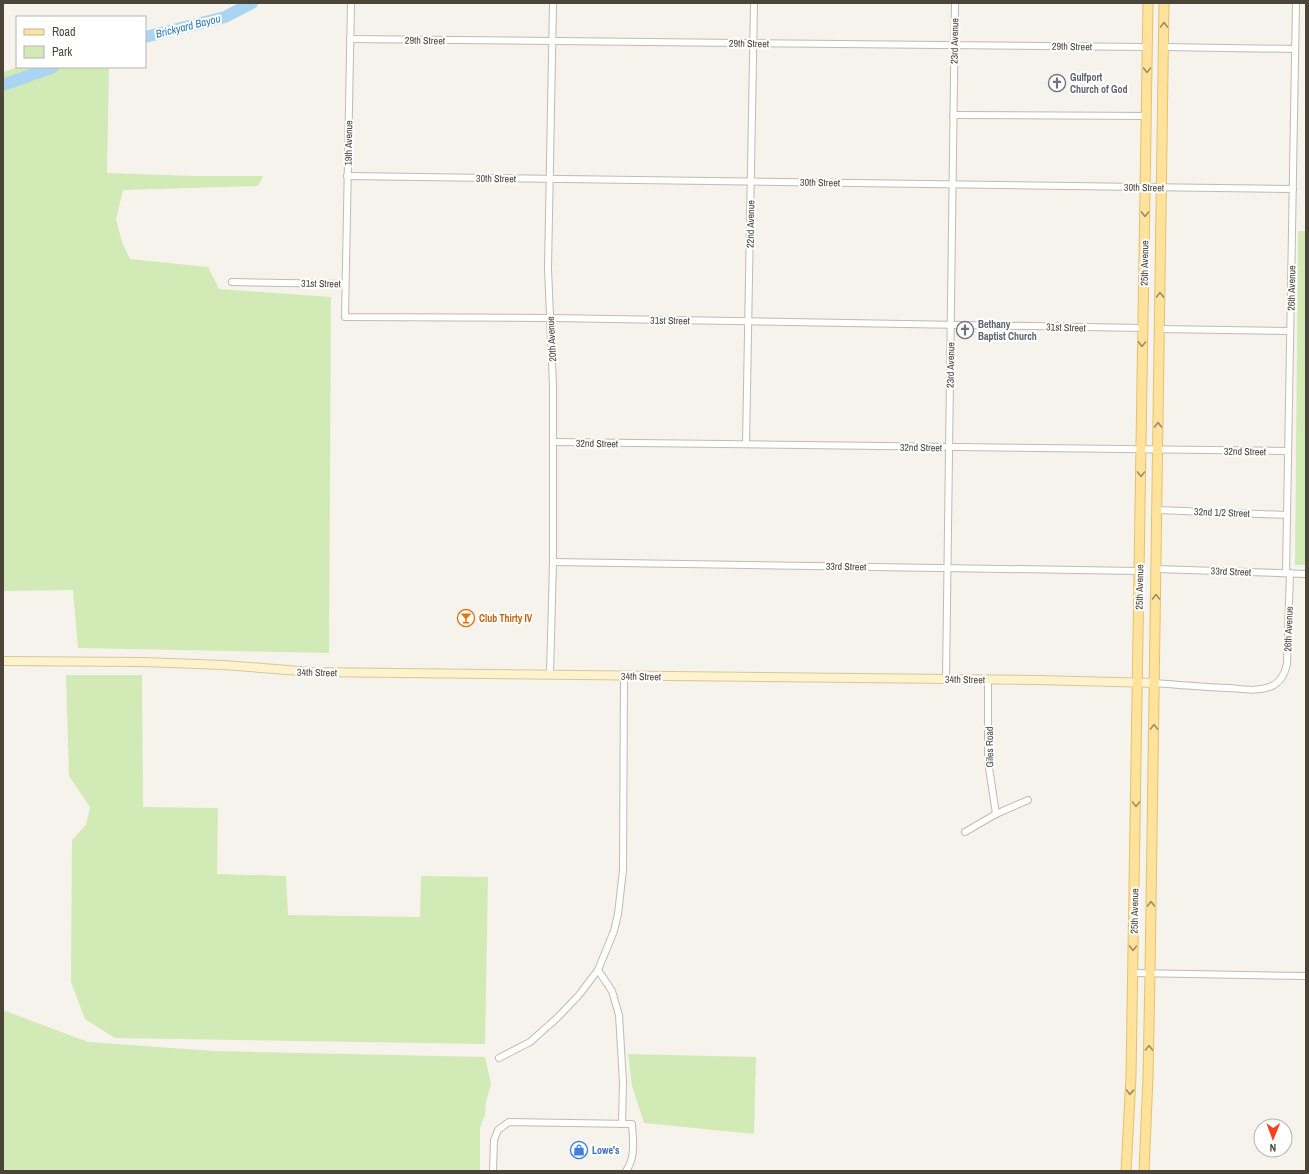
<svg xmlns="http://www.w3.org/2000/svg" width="1309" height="1174" font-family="'Archivo Narrow',sans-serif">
<rect width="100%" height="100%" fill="#f6f3ec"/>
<!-- green -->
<g fill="#d2eab5">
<polygon points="18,67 109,67 107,173 196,176 263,176 258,186 123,190 116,219 122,242 130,259 208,267 219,289 331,297 329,653 78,648 73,590 3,591 3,72"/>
<polygon points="1298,231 1306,231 1306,565 1295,565"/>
<polygon points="66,675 142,675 143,807 218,808 217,874 286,876 288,915 420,917 421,876 488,877 485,1044 115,1038 85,1019 71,982 72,840 86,825 90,807 69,776"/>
<polygon points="3,1010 88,1042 214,1051 485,1057 491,1084 486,1102 485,1115 480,1128 480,1171 3,1171"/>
<polygon points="628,1054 756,1057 754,1134 644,1123 632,1086"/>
</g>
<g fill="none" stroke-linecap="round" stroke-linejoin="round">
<!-- river -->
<g stroke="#a9d4f2" stroke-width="12">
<polyline points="145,37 225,17 252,3"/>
<polyline points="3,85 53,67"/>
</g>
<!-- street casing -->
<g stroke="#c2bbae" stroke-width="8">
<g id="street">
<polyline points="351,3 345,317 550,318 1142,328"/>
<polyline points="350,39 1147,47"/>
<polyline points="1164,47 1295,49"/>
<polyline points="953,115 1146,116"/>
<polyline points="347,176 1293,189"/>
<polyline points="232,282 345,284"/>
<polyline points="1160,329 1290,331"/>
<polyline points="553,442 1288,451"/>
<polyline points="746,444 754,3"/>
<polyline points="1157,510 1287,515"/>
<polyline points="553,562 1139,571"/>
<polyline points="1156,569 1306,574"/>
<polyline points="1286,573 1296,3"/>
<polyline points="550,674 553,562 553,385 548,269 553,3"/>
<polyline points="946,679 955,3"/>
<polyline points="988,679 988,761 996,814"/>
<path d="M 1155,683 C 1180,685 1204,687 1229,688 C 1243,689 1259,692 1272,686 C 1281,682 1285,673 1287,664 L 1290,573"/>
<polyline points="965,832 996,814 1028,800"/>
<polyline points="598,970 612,991 619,1015 623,1082 622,1124"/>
<polyline points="1133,973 1306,976"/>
<polyline points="499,1058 530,1042 557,1018 579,995 598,970 614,931 618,914 623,870 624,676"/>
<path d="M 493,1171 L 494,1140 L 498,1130 L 509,1122 L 632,1124 C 633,1140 636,1157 626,1171"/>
</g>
</g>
<!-- secondary casing -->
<g stroke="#d6c79b" stroke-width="10">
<polyline id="secondary" points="3,661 143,662 224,665 312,672 1038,680 1155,683"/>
</g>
<!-- primary casing -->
<g stroke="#e6c16a" stroke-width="11">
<g id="primary">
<polyline points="1126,1171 1131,1077 1148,3"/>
<polyline points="1144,1171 1148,1077 1150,974 1164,3"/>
</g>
</g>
<!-- street -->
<use href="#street" stroke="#fff" stroke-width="6"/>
<!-- secondary -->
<use href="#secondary" stroke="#fff3cd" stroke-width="8"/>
<!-- primary -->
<use href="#primary" stroke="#ffe39c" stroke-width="9"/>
</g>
<!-- one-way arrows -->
<defs><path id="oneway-chevron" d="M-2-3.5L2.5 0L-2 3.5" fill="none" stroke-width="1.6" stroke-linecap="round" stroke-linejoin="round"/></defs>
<g stroke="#9c8c66">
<use href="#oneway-chevron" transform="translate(1164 25) rotate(-90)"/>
<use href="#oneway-chevron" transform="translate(1147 70) rotate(91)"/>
<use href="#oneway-chevron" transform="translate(1145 214) rotate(91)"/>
<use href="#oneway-chevron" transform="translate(1160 295) rotate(-89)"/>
<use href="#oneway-chevron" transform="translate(1142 344) rotate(91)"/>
<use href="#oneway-chevron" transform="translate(1158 425) rotate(-89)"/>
<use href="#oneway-chevron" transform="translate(1141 474) rotate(91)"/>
<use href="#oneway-chevron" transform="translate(1156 597) rotate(-89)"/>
<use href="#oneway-chevron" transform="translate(1154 727) rotate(-89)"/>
<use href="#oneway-chevron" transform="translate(1136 804) rotate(91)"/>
<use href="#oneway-chevron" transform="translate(1151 904) rotate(-89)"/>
<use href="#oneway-chevron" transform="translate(1133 948) rotate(91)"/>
<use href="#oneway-chevron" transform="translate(1149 1048) rotate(-89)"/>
<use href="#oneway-chevron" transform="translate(1130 1092) rotate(92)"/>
</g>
<!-- icons -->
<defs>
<g id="church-ring" transform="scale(0.9)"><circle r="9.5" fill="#fff" stroke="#6b7280" stroke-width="1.5"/><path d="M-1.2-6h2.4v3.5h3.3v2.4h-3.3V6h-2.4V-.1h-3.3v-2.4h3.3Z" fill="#6b7280"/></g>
<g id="bar-ring" transform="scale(0.9)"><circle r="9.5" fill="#fff" stroke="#e8710a" stroke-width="1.5"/><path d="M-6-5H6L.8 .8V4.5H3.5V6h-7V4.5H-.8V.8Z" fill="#e8710a"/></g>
<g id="shop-ring" transform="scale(0.9)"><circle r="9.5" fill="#fff" stroke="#3f7fe0" stroke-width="1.5"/><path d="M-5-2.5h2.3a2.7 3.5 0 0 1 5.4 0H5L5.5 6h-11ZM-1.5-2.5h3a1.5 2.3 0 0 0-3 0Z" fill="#3f7fe0"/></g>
</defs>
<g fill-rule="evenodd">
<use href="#church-ring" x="1057" y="83"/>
<use href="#church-ring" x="965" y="330"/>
<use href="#bar-ring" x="466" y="618"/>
<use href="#shop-ring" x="579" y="1150"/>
</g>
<g text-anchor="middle" stroke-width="4" stroke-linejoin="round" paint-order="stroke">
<!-- street labels -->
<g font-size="10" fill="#4b4439" stroke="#fff">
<text transform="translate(425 40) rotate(1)" y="4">29th Street</text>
<text transform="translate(954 41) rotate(-89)" y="4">23rd Avenue</text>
<text transform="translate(749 43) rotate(1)" y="4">29th Street</text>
<text transform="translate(1072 46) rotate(1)" y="4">29th Street</text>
<text transform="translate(348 143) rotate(-89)" y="4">19th Avenue</text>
<text transform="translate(496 178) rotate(1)" y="4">30th Street</text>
<text transform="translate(820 182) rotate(1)" y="4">30th Street</text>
<text transform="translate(1144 187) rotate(1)" y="4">30th Street</text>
<text transform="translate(750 224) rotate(-89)" y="4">22nd Avenue</text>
<text transform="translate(1144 263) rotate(-89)" y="4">25th Avenue</text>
<text transform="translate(321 283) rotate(1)" y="4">31st Street</text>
<text transform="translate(1291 288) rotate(-89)" y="4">26th Avenue</text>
<text transform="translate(670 320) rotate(1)" y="4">31st Street</text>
<text transform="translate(1066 327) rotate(2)" y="4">31st Street</text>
<text transform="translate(551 339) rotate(-93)" y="4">20th Avenue</text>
<text transform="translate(950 365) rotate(-89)" y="4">23rd Avenue</text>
<text transform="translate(597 443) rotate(1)" y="4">32nd Street</text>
<text transform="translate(921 447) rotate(1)" y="4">32nd Street</text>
<text transform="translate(1245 451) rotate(1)" y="4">32nd Street</text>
<text transform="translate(1222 512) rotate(2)" y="4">32nd 1/2 Street</text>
<text transform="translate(846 566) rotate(1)" y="4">33rd Street</text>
<text transform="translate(1231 571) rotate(2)" y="4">33rd Street</text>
<text transform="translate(1139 587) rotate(-89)" y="4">25th Avenue</text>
<text transform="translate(1288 629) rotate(-88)" y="4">26th Avenue</text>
<text transform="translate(317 672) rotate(1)" y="4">34th Street</text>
<text transform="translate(641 676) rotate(1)" y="4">34th Street</text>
<text transform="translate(965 679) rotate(1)" y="4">34th Street</text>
<text transform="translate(989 747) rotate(-91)" y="4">Giles Road</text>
<text transform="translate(1134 911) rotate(-89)" y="4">25th Avenue</text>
</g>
<!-- worship labels -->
<g font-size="10" font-weight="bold" fill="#5b616d" stroke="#fff" text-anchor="start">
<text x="1070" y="81">Gulfport<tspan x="1070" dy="12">Church of God</tspan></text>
<text x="978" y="328">Bethany<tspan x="978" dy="12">Baptist Church</tspan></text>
</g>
<!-- food labels -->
<g font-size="10" font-weight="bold" fill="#c56008" stroke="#fff" text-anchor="start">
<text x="479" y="622">Club Thirty IV</text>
</g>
<!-- shop labels -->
<g font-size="10" font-weight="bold" fill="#366cbe" stroke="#fff" text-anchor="start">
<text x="592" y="1154">Lowe's</text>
</g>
<!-- water labels -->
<g font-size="11" font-style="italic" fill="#2e7ab2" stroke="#fff">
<text transform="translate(188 26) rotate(-14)" y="4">Brickyard Bayou</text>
</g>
</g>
<!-- border -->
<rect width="1309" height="1174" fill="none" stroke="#4b4439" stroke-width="8"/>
<!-- legend -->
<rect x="16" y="16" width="130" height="52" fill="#ffffff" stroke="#b7b4b0"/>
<rect x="24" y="29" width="20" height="6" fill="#ffe39c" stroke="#b7b4b0"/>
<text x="52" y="36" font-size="12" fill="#4b4439">Road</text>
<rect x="24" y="46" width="20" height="12" fill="#d2eab5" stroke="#b7b4b0"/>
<text x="52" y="56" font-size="12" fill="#4b4439">Park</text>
<!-- north arrow -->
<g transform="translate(1273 1138) rotate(181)"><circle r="19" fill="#ffffff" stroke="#b7b4b0"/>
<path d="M0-3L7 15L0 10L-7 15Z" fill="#fc3f1d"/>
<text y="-6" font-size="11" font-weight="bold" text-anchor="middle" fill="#4b4439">N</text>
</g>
</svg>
